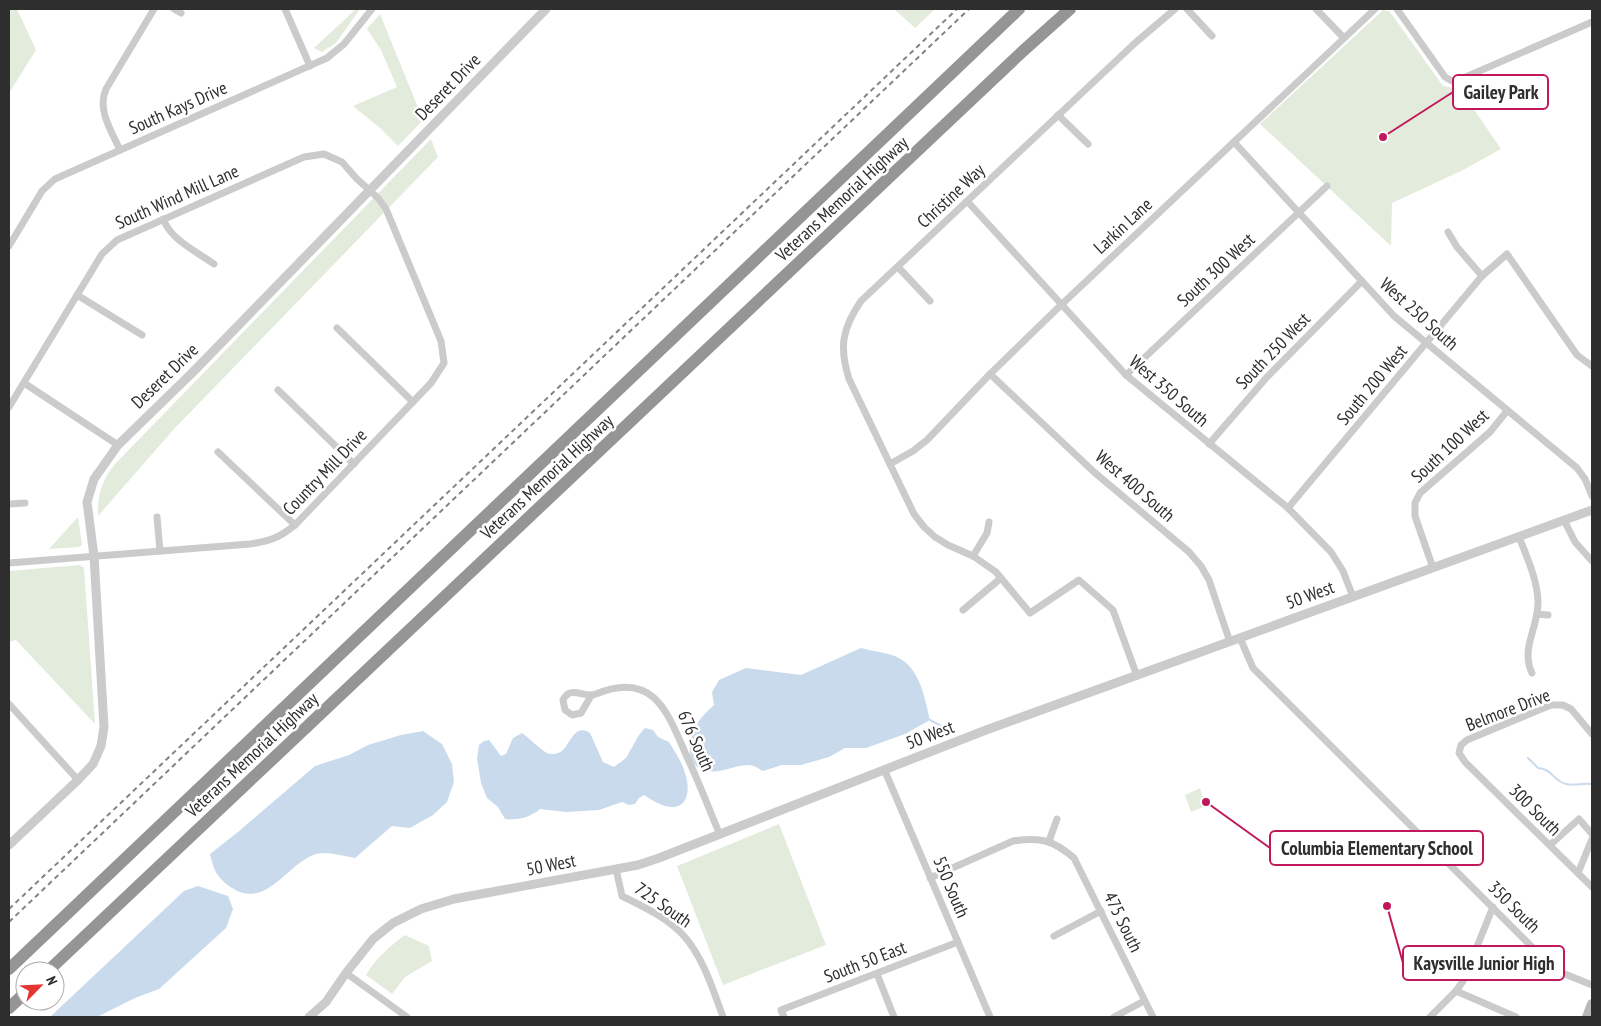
<svg xmlns="http://www.w3.org/2000/svg" width="1601" height="1026" font-family="'PT Sans Narrow',sans-serif">
<rect width="100%" height="100%" fill="#fff"/>
<!-- green -->
<g fill="#e3ecdc">
<polygon points="9,9 17,9 36,50 9,93"/>
<polygon points="356,9 360,9 336,43 322,52 314,48"/>
<polygon points="894,9 935,9 915,28"/>
<polygon points="1383,10 1389,11 1393,16 1443,86 1460,89 1501,149 1463,170 1392,203 1391,246 1260,124"/>
<polygon points="380,14 423,120 398,146 380,128 353,106 397,87 381,50 367,29"/>
<path d="M 431,139 L 438,157 L 174,429 L 98,516 C 97,496 102,480 115,464 Z"/>
<polygon points="78,517 82,545 79,547 49,549"/>
<polygon points="80,565 84,568 95,724 16,640 9,642 9,571"/>
<polygon points="1200,788 1206,806 1191,812 1185,795"/>
<polygon points="779,824 826,945 723,985 677,866"/>
<path d="M 405,935 L 429,946 L 432,961 L 405,977 L 392,994 L 366,975 C 375,959 390,946 405,935 Z"/>
</g>
<!-- water -->
<g fill="#c8daec">
<path d="M 861,648 C 871,651 882,652 892,655 C 920,664 924,696 930,720 L 905,734 L 866,748 L 845,748 L 829,757 L 801,765 L 782,765 L 763,771 C 759,769 754,765 749,765 C 731,765 713,779 696,766 C 691,761 689,755 690,748 C 692,727 698,720 714,705 L 712,692 L 719,680 L 746,668 L 801,675 Z"/>
<path d="M 645,728 L 653,730 L 658,737 L 669,742 C 675,752 682,762 685,773 C 691,790 688,812 665,806 C 658,804 650,799 644,795 L 639,798 L 635,804 L 629,805 L 622,802 L 599,810 L 566,812 L 540,809 C 529,818 519,820 505,819 L 498,807 L 487,798 L 481,783 L 477,758 L 479,745 L 484,741 L 489,740 L 501,756 L 506,754 L 513,738 L 522,733 C 531,739 538,748 547,753 C 549,754 552,754 554,754 C 571,754 570,721 590,733 L 603,762 L 614,767 L 626,758 L 639,735 Z"/>
<path d="M 423,731 L 442,744 L 452,764 L 454,782 L 447,802 L 433,815 L 410,828 L 392,826 L 355,858 C 343,856 327,851 316,854 C 287,863 267,910 232,888 C 217,878 214,871 210,854 L 238,832 L 315,766 L 349,755 L 368,745 L 401,735 Z"/>
<polygon points="198,886 228,896 233,909 226,928 159,989 135,998 97,1017 50,1017 184,891"/>
</g>
<g fill="none" stroke-linecap="round" stroke-linejoin="round">
<!-- stream -->
<g stroke="#c8daec" stroke-width="2">
<polyline points="930,720 943,727"/>
<path d="M 1528,758 L 1538,768 C 1553,769 1553,781 1566,784 C 1574,786 1583,783 1591,784"/>
</g>
<!-- minor -->
<g stroke="#cbcbcb" stroke-width="7">
<polyline points="174,9 181,13"/>
<polyline points="285,9 310,66"/>
<polyline points="1187,9 1212,36"/>
<polyline points="1316,9 1344,38"/>
<polyline points="1397,9 1445,77 1452,81 1461,79 1592,22"/>
<polyline points="1058,115 1088,144"/>
<polyline points="1234,142 1394,316 1577,468 1585,479 1592,496"/>
<path d="M 120,150 C 111,130 97,110 106,89 L 154,9"/>
<polyline points="967,201 1126,375 1288,508 1331,552 1343,571 1353,597"/>
<path d="M 163,219 C 172,241 196,251 214,264"/>
<polyline points="1448,232 1457,247 1482,276"/>
<polyline points="9,246 42,191 55,179 327,58 344,44 372,9"/>
<polyline points="898,267 930,301"/>
<polyline points="77,295 142,335"/>
<polyline points="337,328 413,402"/>
<polyline points="990,374 1094,472 1189,552 1201,566 1209,580 1230,642"/>
<polyline points="1126,375 1327,186"/>
<polyline points="24,383 118,445"/>
<polyline points="278,390 354,464"/>
<path d="M 9,407 L 102,254 L 117,240 L 304,157 L 324,154 L 342,162 L 356,178 L 378,198 L 386,209 L 441,341 L 444,363 L 431,383 L 295,525 C 279,538 270,541 250,544 L 9,563"/>
<polyline points="1209,444 1267,377 1362,281"/>
<polyline points="218,452 295,525"/>
<polyline points="890,464 913,451 927,440 990,374 1061,305 1375,9"/>
<polyline points="9,504 25,503"/>
<polyline points="1288,508 1482,276 1507,254 1577,355 1592,366"/>
<polyline points="157,517 160,551"/>
<polyline points="1564,520 1575,542 1592,561"/>
<path d="M 1519,537 C 1527,557 1537,579 1538,601 C 1539,627 1520,648 1532,673"/>
<polyline points="973,556 987,533 989,522"/>
<polyline points="1433,568 1415,516 1415,503 1420,493 1490,432 1507,411"/>
<polyline points="963,610 1001,578"/>
<polyline points="1537,614 1548,615"/>
<polyline points="1240,638 1253,668 1555,970 1592,985"/>
<path d="M 1137,676 L 1113,610 L 1079,580 L 1030,613 L 996,572 L 973,556 L 948,545 L 935,537 L 924,527 L 914,514 L 849,379 C 839,347 842,329 861,301 L 1135,43 L 1175,9"/>
<path d="M 591,696 L 581,713 L 572,715 L 565,710 L 563,700 C 571,684 584,699 596,694 C 654,670 668,713 687,757 C 699,782 709,809 720,835"/>
<polyline points="9,704 78,780"/>
<polyline points="1592,734 1571,709 1563,705 1551,705 1467,740 1461,745 1459,753 1465,762 1592,887"/>
<polyline points="884,769 990,1017"/>
<polyline points="1049,841 1057,819"/>
<polyline points="1550,845 1579,819 1592,834"/>
<path d="M 616,869 L 622,896 C 644,907 668,918 684,936 C 704,959 713,990 723,1017"/>
<polyline points="1578,873 1592,839"/>
<path d="M 930,878 L 1013,841 C 1041,837 1053,840 1074,858 L 1153,1017"/>
<polyline points="1054,936 1101,911"/>
<polyline points="346,973 407,1017"/>
<polyline points="877,974 894,1017"/>
<polyline points="1456,991 1516,1017"/>
<polyline points="784,1017 781,1010 958,942"/>
<polyline points="1114,1017 1144,1001"/>
<polyline points="1430,1017 1456,991 1463,981 1493,907"/>
</g>
<!-- tertiary -->
<g stroke="#cbcbcb" stroke-width="9">
<polyline points="9,845 78,780 93,764 101,746 104,727 94,556 87,502 94,479 118,445 193,372 546,9"/>
<polyline points="309,1017 326,1002 346,973 373,939 393,923 421,909 454,899 638,865 659,858 986,730 1592,510"/>
</g>
<!-- secondary -->
<polyline stroke="#b8b8b8" stroke-width="10" points="1587,1017 1592,1004"/>
<!-- motorway -->
<g stroke="#959595" stroke-width="12">
<polyline points="9,969 1019,9"/>
<polyline points="48,971 1023,51 1070,9"/>
<polyline points="9,1008 25,993"/>
</g>
<!-- rail -->
<g stroke="#838383" stroke-width="2" stroke-dasharray="5 4" stroke-linecap="butt">
<polyline points="9,909 957,9"/>
<polyline points="9,922 969,9"/>
</g>
</g>
<g text-anchor="middle" stroke-width="5" stroke-linejoin="round" paint-order="stroke">
<!-- street labels -->
<g font-size="18" fill="#2e2e2e" stroke="#fff">
<text transform="translate(448 87) rotate(-46)" y="6">Deseret Drive</text>
<text transform="translate(178 108) rotate(-24)" y="6">South Kays Drive</text>
<text transform="translate(951 196) rotate(-43)" y="6">Christine Way</text>
<text transform="translate(177 197) rotate(-24)" y="6">South Wind Mill Lane</text>
<text transform="translate(842 199) rotate(-43)" y="6">Veterans Memorial Highway</text>
<text transform="translate(1123 226) rotate(-43)" y="6">Larkin Lane</text>
<text transform="translate(1216 270) rotate(-43)" y="6">South 300 West</text>
<text transform="translate(1419 314) rotate(42)" y="6">West 250 South</text>
<text transform="translate(1273 351) rotate(-46)" y="6">South 250 West</text>
<text transform="translate(165 376) rotate(-44)" y="6">Deseret Drive</text>
<text transform="translate(1372 385) rotate(-50)" y="6">South 200 West</text>
<text transform="translate(1169 391) rotate(41)" y="6">West 350 South</text>
<text transform="translate(1450 446) rotate(-43)" y="6">South 100 West</text>
<text transform="translate(325 472) rotate(-46)" y="6">Country Mill Drive</text>
<text transform="translate(547 477) rotate(-43)" y="6">Veterans Memorial Highway</text>
<text transform="translate(1135 486) rotate(41)" y="6">West 400 South</text>
<text transform="translate(1310 595) rotate(-20)" y="6">50 West</text>
<text transform="translate(1508 710) rotate(-21)" y="6">Belmore Drive</text>
<text transform="translate(930 735) rotate(-21)" y="6">50 West</text>
<text transform="translate(696 741) rotate(66)" y="6">676 South</text>
<text transform="translate(252 755) rotate(-43)" y="6">Veterans Memorial Highway</text>
<text transform="translate(1535 810) rotate(45)" y="6">300 South</text>
<text transform="translate(551 865) rotate(-11)" y="6">50 West</text>
<text transform="translate(951 887) rotate(67)" y="6">550 South</text>
<text transform="translate(663 905) rotate(35)" y="6">725 South</text>
<text transform="translate(1514 907) rotate(45)" y="6">350 South</text>
<text transform="translate(1123 922) rotate(64)" y="6">475 South</text>
<text transform="translate(865 962) rotate(-21)" y="6">South 50 East</text>
</g>
</g>
<!-- callouts -->
<path fill="none" stroke="#c2185b" stroke-width="2" d="M1383 137L1453 92M1206 802L1270 848M1387 906L1403 963"/>
<g fill="#c2185b" stroke="#fff" stroke-width="2">
<circle cx="1383" cy="137" r="5"/>
<circle cx="1206" cy="802" r="5"/>
<circle cx="1387" cy="906" r="5"/>
</g>
<g fill="#fff" stroke="#c2185b" stroke-width="2">
<rect x="1453" y="75" width="95" height="34" rx="5"/>
<rect x="1270" y="831" width="213" height="34" rx="5"/>
<rect x="1403" y="946" width="161" height="34" rx="5"/>
</g>
<g font-size="19" text-anchor="middle" font-weight="bold" fill="#2e2e2e">
<text x="1501" y="99">Gailey Park</text>
<text x="1377" y="855">Columbia Elementary School</text>
<text x="1484" y="970">Kaysville Junior High</text>
</g>
<!-- border -->
<rect width="1601" height="1026" fill="none" stroke="#2e2e2e" stroke-width="20"/>
<!-- north arrow -->
<g transform="translate(40 986) rotate(66)"><circle r="24" fill="#ffffff" stroke="#ababab"/>
<path d="M0-4L9 19L0 12L-9 19Z" fill="#e53531"/>
<text y="-8" font-size="14" font-weight="bold" text-anchor="middle" fill="#2e2e2e">N</text>
</g>
</svg>
